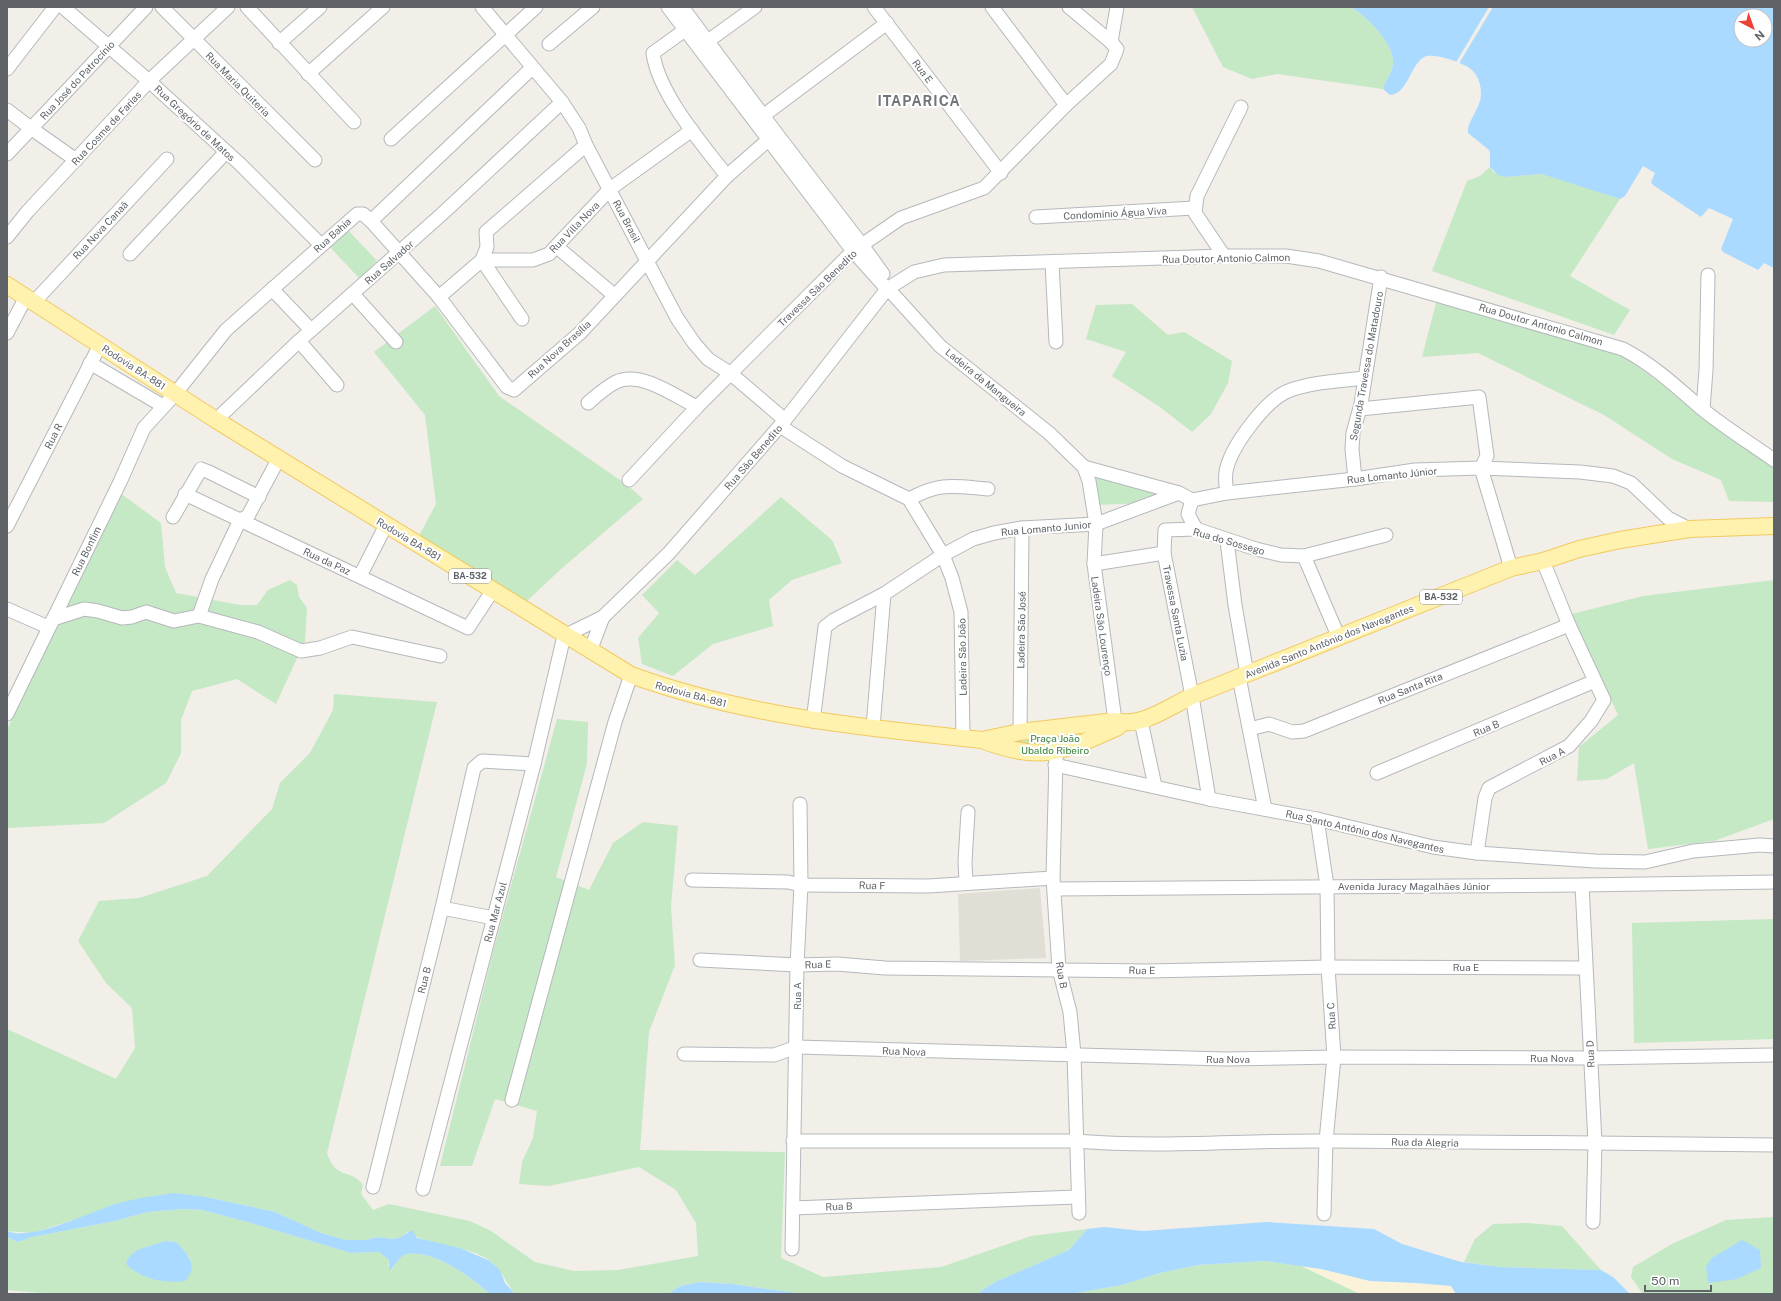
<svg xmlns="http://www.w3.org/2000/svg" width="1781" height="1301" font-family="'Public Sans',sans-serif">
<rect width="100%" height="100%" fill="#f1efe8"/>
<!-- education -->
<polygon fill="#e1ded6" points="1040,888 1046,958 960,961 958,894"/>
<!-- green -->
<g fill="#c5e8c5" fill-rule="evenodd">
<path d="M 1192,7 L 1350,7 C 1365,14 1392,42 1393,60 C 1394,71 1386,79 1383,89 L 1277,74 L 1252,79 L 1223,67 Z"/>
<polygon points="1490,167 1493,172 1505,177 1542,174 1555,176 1620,199 1570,276 1630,310 1614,335 1432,271 1467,181 1480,176"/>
<polygon points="347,229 377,261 359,278 329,246"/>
<polygon points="1437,299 1616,351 1774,465 1774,502 1729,501 1721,480 1672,459 1604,415 1478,353 1422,357"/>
<polygon points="1132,304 1168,335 1184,332 1232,361 1228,383 1211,414 1192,432 1160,407 1112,376 1126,352 1086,339 1096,305"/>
<polygon points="435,306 499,396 627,485 643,499 561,569 525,603 419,536 436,504 425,415 374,352"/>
<polygon points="1091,473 1169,494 1145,503 1094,505"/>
<polygon points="120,493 161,523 165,567 176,593 240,605 257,605 268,590 290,580 297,585 299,597 307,608 305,641 276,704 237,679 192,691 181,720 181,753 166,783 104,823 9,828 7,827 7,730 48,637"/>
<polygon points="781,497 832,540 842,563 792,580 769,600 773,626 713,644 673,676 642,664 638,638 659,613 642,595 677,560 695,575"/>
<polygon points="1774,580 1774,819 1714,841 1648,849 1634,763 1607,779 1577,781 1579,747 1618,715 1572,614 1643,596"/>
<path d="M 334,694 L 437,702 L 327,1153 C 336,1181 352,1168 363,1185 L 361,1194 L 373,1210 L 389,1204 L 470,1221 L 491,1231 L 535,1262 L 574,1271 L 618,1270 L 698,1256 L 696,1223 L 676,1190 L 639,1167 L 549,1186 L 519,1184 L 522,1162 L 533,1138 L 537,1111 L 495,1099 L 472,1166 L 440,1166 L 494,948 L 557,719 L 588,722 L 587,764 L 556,877 L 589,890 L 613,843 L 643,822 L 678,826 L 671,907 L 675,965 L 649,1032 L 640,1150 L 785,1152 L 781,1258 L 823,1277 L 941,1267 L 1031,1236 L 1087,1229 L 1069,1250 L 995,1282 L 977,1294 L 804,1294 L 732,1284 L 701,1282 L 680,1286 L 668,1294 L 515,1294 C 506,1283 501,1268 489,1260 C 464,1244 432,1247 407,1232 L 401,1237 L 394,1239 L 377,1237 L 366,1240 L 346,1240 L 321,1233 L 275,1212 L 206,1197 L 70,1221 L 32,1233 L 7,1231 L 7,1029 L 116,1079 L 135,1048 L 132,1008 L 106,983 L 78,941 L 99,901 L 139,898 L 207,876 L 272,809 L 280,783 L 310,753 L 333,710 Z"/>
<polygon points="1104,727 1057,756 988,740"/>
<polygon points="1774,919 1774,1039 1634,1043 1632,923"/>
<path d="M 184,1209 L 202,1210 L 251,1223 L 351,1253 L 379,1252 L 389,1260 L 388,1266 L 392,1269 C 395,1263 401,1255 407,1254 C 434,1249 472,1278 490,1294 L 56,1294 L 7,1290 L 7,1237 L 18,1242 L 32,1237 L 115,1221 L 147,1212 ZM 165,1241 L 176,1242 L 191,1259 L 143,1247 L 153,1246 Z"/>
<polygon points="1774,1217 1774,1294 1643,1294 1631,1277 1633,1267 1672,1244 1726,1220"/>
<polygon points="1527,1223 1562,1226 1601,1270 1500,1267 1464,1262 1475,1239 1493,1224"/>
<polygon points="1265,1261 1301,1266 1358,1293 1390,1294 1071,1294 1122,1285 1160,1273 1198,1265"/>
</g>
<!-- sand -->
<polygon fill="#fbf3d9" points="1302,1266 1342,1273 1370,1281 1415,1283 1452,1286 1456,1294 1358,1293"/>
<!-- water -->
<g fill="#aadaff" fill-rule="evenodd">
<path d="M 1350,7 L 1774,7 L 1774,268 L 1764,263 L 1758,270 L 1723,252 L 1721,249 L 1733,219 L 1709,208 L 1701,217 L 1653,185 L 1651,182 L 1655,173 L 1643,166 L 1625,196 L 1620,199 L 1542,174 L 1505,177 L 1498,175 L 1490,167 L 1490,153 L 1489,150 L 1468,133 C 1466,122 1482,107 1481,93 C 1481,85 1478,76 1472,70 C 1465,63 1433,52 1424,57 C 1410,65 1408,94 1390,95 L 1383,89 C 1386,79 1394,71 1393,60 C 1392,42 1365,14 1350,7 ZM 1741,16 L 1765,16 L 1765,40 L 1741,40 Z"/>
<path d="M 174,1193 L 206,1197 L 275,1212 L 321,1233 L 346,1240 L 366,1240 L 377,1237 L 394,1239 L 401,1237 L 412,1230 L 417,1238 L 460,1248 L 490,1261 L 500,1270 L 505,1283 L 515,1294 L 490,1294 C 472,1278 434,1249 407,1254 C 399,1256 395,1266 389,1271 L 389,1260 L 379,1252 L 351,1253 L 251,1223 L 202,1210 L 184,1209 L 147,1212 L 115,1221 L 32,1237 L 18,1242 L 7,1237 L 7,1231 C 32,1242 91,1211 116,1204 C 135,1198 155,1196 174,1193 Z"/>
<polygon points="1267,1222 1374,1229 1402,1244 1461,1262 1500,1267 1601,1270 1613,1277 1630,1294 1456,1294 1451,1286 1415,1283 1370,1281 1321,1269 1265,1261 1198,1265 1160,1273 1122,1285 1071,1294 977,1294 995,1282 1069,1250 1087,1229 1104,1227 1143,1231"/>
<polygon points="1742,1240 1760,1250 1761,1268 1737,1279 1708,1283 1706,1267 1712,1258"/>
<path d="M 165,1241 L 176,1242 C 188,1254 199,1266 185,1281 C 166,1284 140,1279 126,1264 C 131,1247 151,1247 165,1241 Z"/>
<polygon points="701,1282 732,1284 804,1294 668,1294 680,1286"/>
</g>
<!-- pier -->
<polygon fill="#f1efe8" points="1489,7 1493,7 1458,65 1455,64"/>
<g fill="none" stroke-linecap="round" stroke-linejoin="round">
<!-- minor casing -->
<g stroke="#b5b8bc" stroke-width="15">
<g id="minor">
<polyline points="63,7 149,81 240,164 321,245"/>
<polyline points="162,7 315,160"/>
<polyline points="247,7 354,122"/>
<polyline points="482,7 562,102 579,128 586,145 677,318 694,343 708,359 730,373 785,420"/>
<polyline points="668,7 853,251 887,289 892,293 940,346 1049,433 1084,467 1089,481 1096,524 1094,564 1116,728"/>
<polyline points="682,7 776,133 862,245 883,274"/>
<polyline points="874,7 1001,173"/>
<polyline points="992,7 1066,105"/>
<polyline points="1069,7 1111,42"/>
<path d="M 685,30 L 653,53 C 658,93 702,144 727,176"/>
<polyline points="708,41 755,7"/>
<polyline points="279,43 320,7"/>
<polyline points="549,44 593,7"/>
<polyline points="7,69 55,7"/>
<polyline points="308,74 383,7"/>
<polyline points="7,110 32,129 76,160"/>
<polyline points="764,115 887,23"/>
<polyline points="391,139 536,7"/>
<polyline points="7,154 146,7"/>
<polyline points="1036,217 1194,208"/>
<polyline points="371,221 439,297 507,387 514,390 580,333 727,176 776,133"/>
<polyline points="7,237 28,211 149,81 228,7"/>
<polyline points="557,247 614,295"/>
<polyline points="130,254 226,152"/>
<polyline points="1224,256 1195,213 1197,196 1241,107"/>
<polyline points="1052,262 1056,342"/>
<polyline points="272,289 311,330"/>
<polyline points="353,294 396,342"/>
<polyline points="439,297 482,260 533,260 549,254 610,189 692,130"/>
<polyline points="34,302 167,159"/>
<polyline points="522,319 482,260 487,247 486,232 586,145"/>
<polyline points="7,333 26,297"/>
<polyline points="299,341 337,385"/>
<polyline points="90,363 163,406"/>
<path d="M 588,403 C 596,396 606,387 616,382 C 640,370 675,396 697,407"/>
<polyline points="1360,409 1479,397 1487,456 1481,468 1511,568"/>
<polyline points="1703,409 1706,370 1708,275"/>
<polyline points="216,420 299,341 442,214 562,102"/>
<polyline points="780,426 842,466 909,499 943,555 952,578 961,612 963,738"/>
<polyline points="1084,467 1179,493 1192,500 1227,493 1355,479 1415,470 1481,468 1580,472 1613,476 1631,483 1668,518 1689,529"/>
<polyline points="1355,479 1352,449 1353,433 1361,404 1381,277"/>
<polyline points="629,480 697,407 853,251 901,218 984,188 1066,105 1111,64 1117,49 1111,42 1117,7"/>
<path d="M 1227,493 C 1226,487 1225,478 1226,472 C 1230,447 1266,400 1288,391 C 1312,382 1339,381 1364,378"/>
<polyline points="185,494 468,628 493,590"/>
<path d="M 909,499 C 941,482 953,486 988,489"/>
<polyline points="1192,500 1188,514 1196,529"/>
<polyline points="173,517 201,469 209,472 259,497"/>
<polyline points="7,526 100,345"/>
<polyline points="1227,541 1235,605 1247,674"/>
<polyline points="1304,556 1339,638"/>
<polyline points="1094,564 1164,553"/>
<polyline points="360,576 386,525"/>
<polyline points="7,609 48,627"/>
<polyline points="199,616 212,579 240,520 248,516 279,458"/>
<polyline points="53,619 84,609 98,611 122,618 132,617 146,612 174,621 199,616 258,632 301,651 320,648 352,637 440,656"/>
<polyline points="590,651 603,617"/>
<polyline points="1239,677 1265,809"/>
<polyline points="7,714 120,482 144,428 175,394 226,330 357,214 363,214 371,221 532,68"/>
<polyline points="813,721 825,627 834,620 884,594 943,555 973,539 994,533 1022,528 1096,524 1179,493"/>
<polyline points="1141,721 1155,786"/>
<polyline points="873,727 884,594"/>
<polyline points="1250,729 1269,724 1292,732 1304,731 1569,625"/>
<polyline points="1020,732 1022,528"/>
<polyline points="1056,758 1053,878 1059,969 1070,1012 1074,1054 1079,1213"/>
<polyline points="1055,765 1209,799 1317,819 1433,847 1477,853 1595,861 1645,862 1693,851 1760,845 1774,846"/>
<polyline points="1377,773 1595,681"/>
<polyline points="1209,799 1192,696 1164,553 1165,530 1196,529 1256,549 1281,555 1304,556 1386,535"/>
<polyline points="1317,819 1327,886 1328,967 1334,1057 1326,1141 1324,1214"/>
<polyline points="1477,853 1485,798 1489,788 1569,746 1591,721 1604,700 1569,625 1543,561"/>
<polyline points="692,880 788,882 801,885 928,886 1053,878"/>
<polyline points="966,883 965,862 968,812"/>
<polyline points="1582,885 1595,1143 1593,1222"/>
<polyline points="1055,889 1582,885 1774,882"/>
<polyline points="442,908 494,918"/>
<polyline points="700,960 797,965 837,964 885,968 1150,971 1328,967 1585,968"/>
<polyline points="684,1054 774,1055 797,1047 1225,1059 1334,1057 1590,1058 1774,1055"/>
<polyline points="512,1100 615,722 631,675"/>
<path d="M 793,1141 L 1076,1141 C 1160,1148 1244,1140 1328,1141 C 1477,1141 1625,1144 1774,1145"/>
<polyline points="373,1187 442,908 474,768 482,761 534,764"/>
<path d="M 423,1189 L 534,764 L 564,636 L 603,617 L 669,553 L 785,420 L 887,289 L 914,272 L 944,265 L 1224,256 L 1286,256 L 1319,261 L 1623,349 C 1652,364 1677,387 1701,408 C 1724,427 1750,443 1774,460"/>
<polyline points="793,1208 1077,1197"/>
<polyline points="792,1249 797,965 801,885 800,804"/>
</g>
</g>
<!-- major casing -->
<g stroke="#f2c960" stroke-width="18">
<g id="major">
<path d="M 7,285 L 216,420 L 631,675 C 744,716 864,728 982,740 C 1040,763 1062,752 1116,728 L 1122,723"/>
<path d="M 982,740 L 1020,732 L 1115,721 C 1141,728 1169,707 1192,696 L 1511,568 L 1543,561 L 1579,549 L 1620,540 L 1689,529 L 1774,526"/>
</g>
</g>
<!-- minor -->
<use href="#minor" stroke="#fff" stroke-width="13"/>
<!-- major -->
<use href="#major" stroke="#fff2af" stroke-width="16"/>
</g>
<g text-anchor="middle" stroke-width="4" stroke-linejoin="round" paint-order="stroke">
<!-- shield labels -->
<g fill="#fff" stroke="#8f9295" stroke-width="1">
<rect x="449" y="569" width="42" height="14" rx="3"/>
<rect x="1420" y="590" width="42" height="14" rx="3"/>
</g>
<g font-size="9" font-weight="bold" fill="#5f6368">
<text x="470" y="579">BA-532</text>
<text x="1441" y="600">BA-532</text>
</g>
<!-- street labels -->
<g font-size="10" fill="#5f6368" stroke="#fff">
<text transform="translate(923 71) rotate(53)" y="4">Rua E</text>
<text transform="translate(77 80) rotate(-47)" y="4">Rua José do Patrocínio</text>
<text transform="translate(238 84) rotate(45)" y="4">Rua Maria Quiteria</text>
<text transform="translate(195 123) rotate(43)" y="4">Rua Gregório de Matos</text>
<text transform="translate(106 128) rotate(-47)" y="4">Rua Cosme de Farias</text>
<text transform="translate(1115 213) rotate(-3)" y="4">Condominio Água Viva</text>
<text transform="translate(627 221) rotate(62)" y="4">Rua Brasil</text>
<text transform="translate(574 227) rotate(-46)" y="4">Rua Villa Nova</text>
<text transform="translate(100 230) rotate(-47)" y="4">Rua Nova Canaã</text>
<text transform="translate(332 235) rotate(-42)" y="4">Rua Bahia</text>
<text transform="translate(1226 258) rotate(-1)" y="4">Rua Doutor Antonio Calmon</text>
<text transform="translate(389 262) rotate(-41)" y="4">Rua Salvador</text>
<text transform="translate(817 288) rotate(-44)" y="4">Travessa São Benedito</text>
<text transform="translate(1541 324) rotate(16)" y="4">Rua Doutor Antonio Calmon</text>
<text transform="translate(559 349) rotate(-42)" y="4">Rua Nova Brasília</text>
<text transform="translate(1366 366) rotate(-80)" y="4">Segunda Travessa do Matadouro</text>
<text transform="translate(134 367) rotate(33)" y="4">Rodovia BA-881</text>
<text transform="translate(986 382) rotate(39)" y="4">Ladeira da Mangueira</text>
<text transform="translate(53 436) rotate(-63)" y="4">Rua R</text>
<text transform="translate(753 457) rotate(-49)" y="4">Rua São Benedito</text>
<text transform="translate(1392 475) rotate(-6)" y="4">Rua Lomanto Júnior</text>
<text transform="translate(1046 528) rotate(-5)" y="4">Rua Lomanto Junior</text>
<text transform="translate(409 539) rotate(31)" y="4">Rodovia BA-881</text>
<text transform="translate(1229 541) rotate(16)" y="4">Rua do Sossego</text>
<text transform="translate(86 551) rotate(-64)" y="4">Rua Bonfim</text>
<text transform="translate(327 561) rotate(25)" y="4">Rua da Paz</text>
<text transform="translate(1176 613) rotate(79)" y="4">Travessa Santa Luzia</text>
<text transform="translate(1102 626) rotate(82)" y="4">Ladeira São Lourenço</text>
<text transform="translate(1021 630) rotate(-89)" y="4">Ladeira São José</text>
<text transform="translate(1329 641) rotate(-22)" y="4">Avenida Santo Antônio dos Navegantes</text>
<text transform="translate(962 657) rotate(-91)" y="4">Ladeira São João</text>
<text transform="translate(1410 688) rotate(-22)" y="4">Rua Santa Rita</text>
<text transform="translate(691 694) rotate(15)" y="4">Rodovia BA-881</text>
<text transform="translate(1486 728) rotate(-23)" y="4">Rua B</text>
<text transform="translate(1552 756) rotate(-28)" y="4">Rua A</text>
<text transform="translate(1365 831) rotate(13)" y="4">Rua Santo Antônio dos Navegantes</text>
<text transform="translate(872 885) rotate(1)" y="4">Rua F</text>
<text x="1414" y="890">Avenida Juracy Magalhães Júnior</text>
<text transform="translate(495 912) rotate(-75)" y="4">Rua Mar Azul</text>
<text transform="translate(818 964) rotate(-2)" y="4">Rua E</text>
<text x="1466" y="971">Rua E</text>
<text transform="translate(1142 970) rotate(1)" y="4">Rua E</text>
<text transform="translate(1062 975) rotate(80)" y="4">Rua B</text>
<text transform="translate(424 980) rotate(-76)" y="4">Rua B</text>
<text transform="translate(797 996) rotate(-90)" y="4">Rua A</text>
<text transform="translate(1331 1016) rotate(-94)" y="4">Rua C</text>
<text transform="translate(904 1051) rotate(2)" y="4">Rua Nova</text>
<text transform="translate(1590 1054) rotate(-93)" y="4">Rua D</text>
<text x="1552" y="1062">Rua Nova</text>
<text x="1228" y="1063">Rua Nova</text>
<text transform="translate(1425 1142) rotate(1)" y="4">Rua da Alegria</text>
<text transform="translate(839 1206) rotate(-2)" y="4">Rua B</text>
</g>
<!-- park labels -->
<g font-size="10" fill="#348238" stroke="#fff">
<text x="1055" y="742">Praça João<tspan x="1055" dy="12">Ubaldo Ribeiro</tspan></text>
</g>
<!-- district labels -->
<g font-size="14" font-weight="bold" letter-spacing="1" fill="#70757a" stroke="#fff">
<text x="919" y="106">ITAPARICA</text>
</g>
</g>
<!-- border -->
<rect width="1781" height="1301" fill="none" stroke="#5f6368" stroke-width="16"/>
<!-- north arrow -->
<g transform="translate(1753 28) rotate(139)"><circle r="19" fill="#ffffff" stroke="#bfc1c3"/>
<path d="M0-3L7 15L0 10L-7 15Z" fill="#ea4335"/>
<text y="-6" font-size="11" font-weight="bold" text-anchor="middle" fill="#5f6368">N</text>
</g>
<!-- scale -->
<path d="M1645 1285v6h66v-6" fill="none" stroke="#5f6368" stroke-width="2"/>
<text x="1651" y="1285" font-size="12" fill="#5f6368" stroke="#ffffff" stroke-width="3" paint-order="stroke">50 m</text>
</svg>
